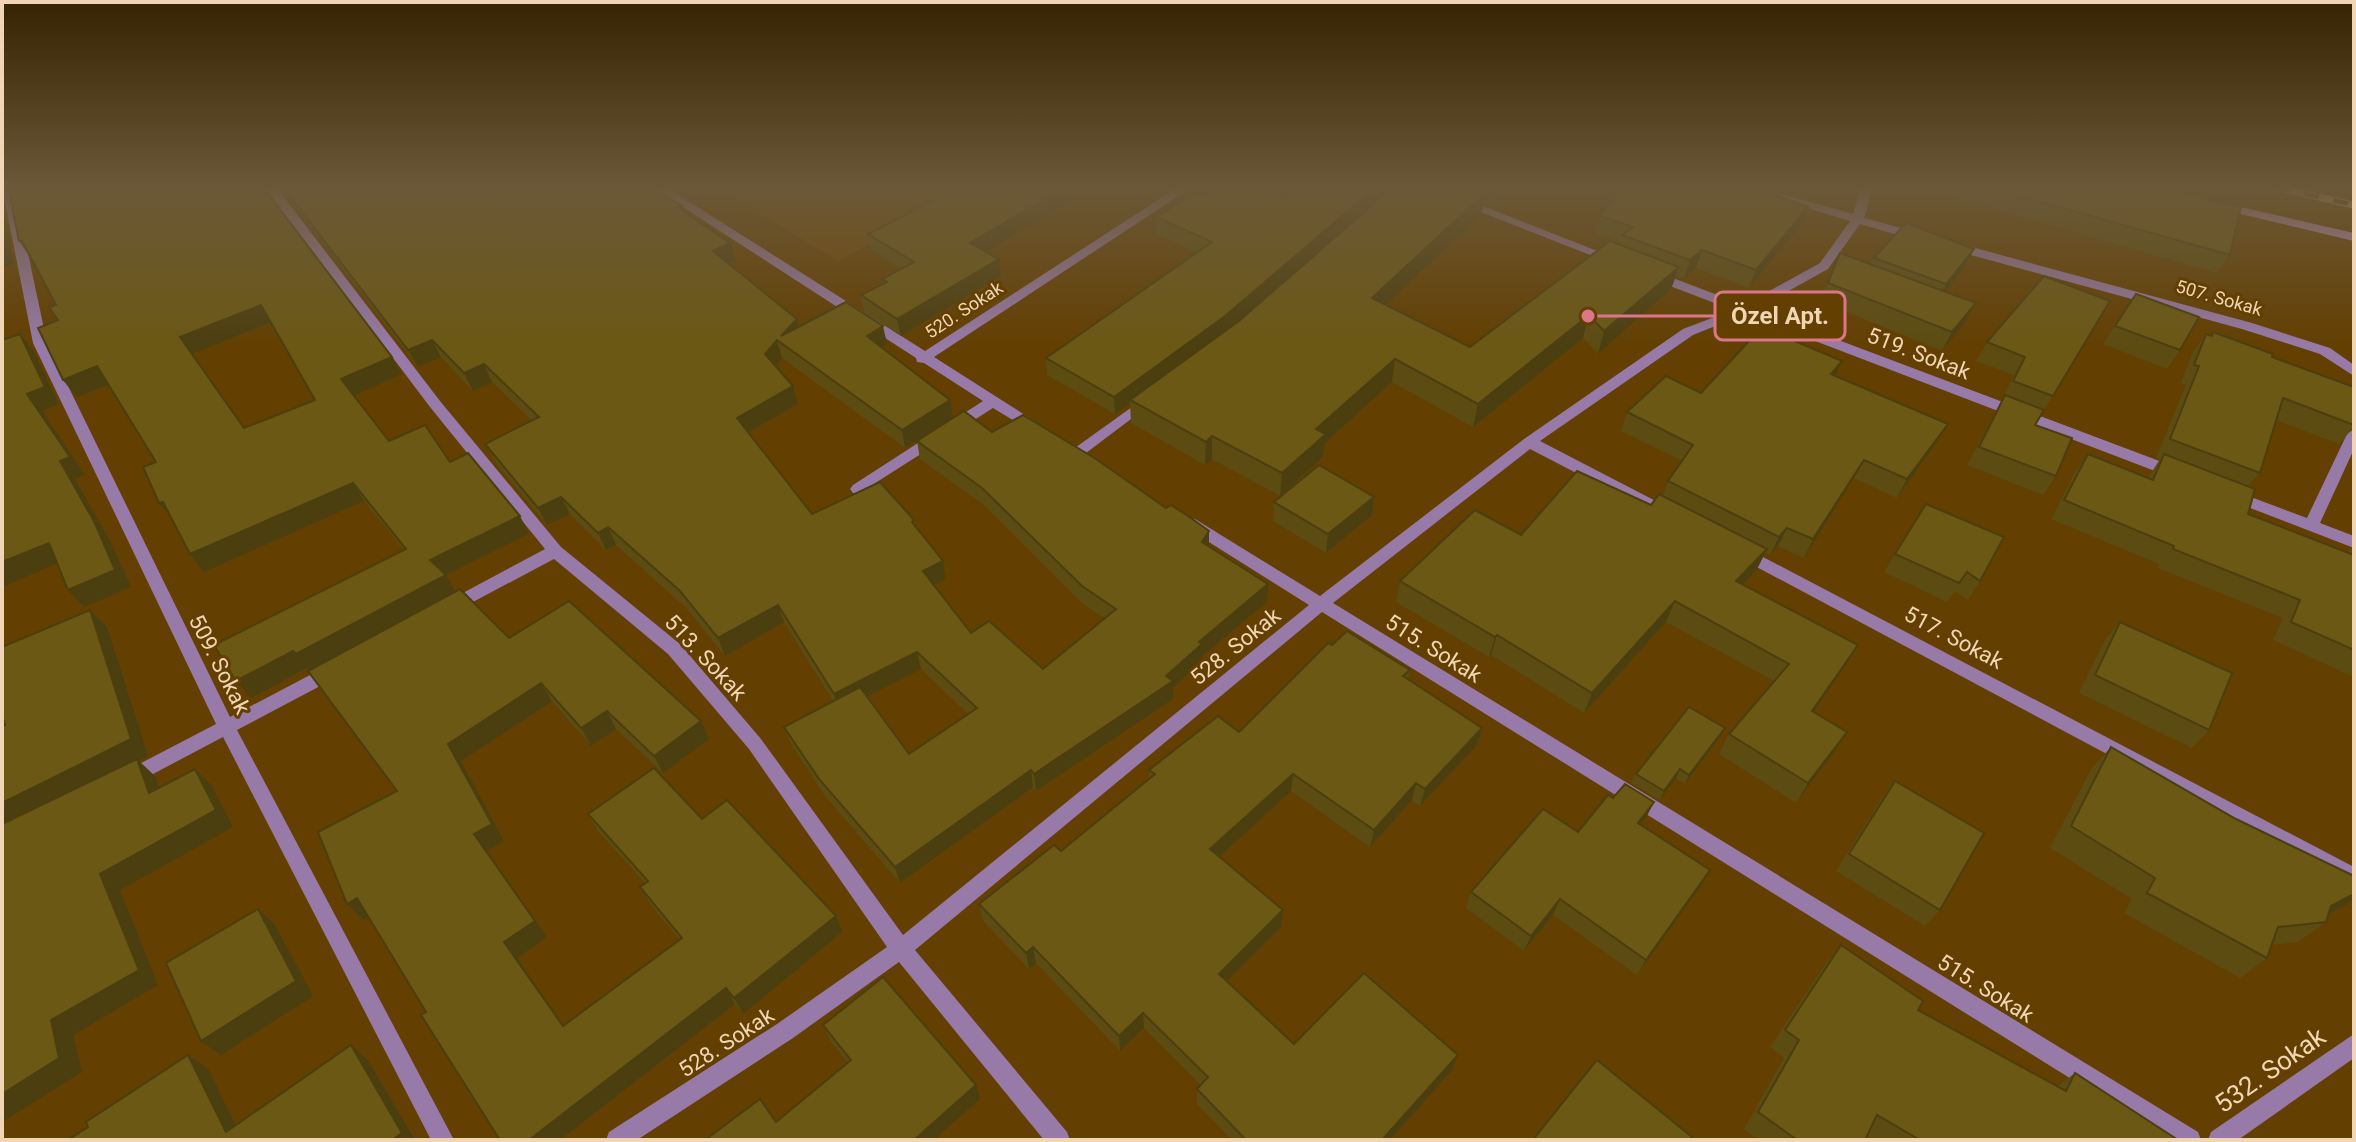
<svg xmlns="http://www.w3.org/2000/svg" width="2356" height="1142" font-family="Roboto,sans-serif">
<rect width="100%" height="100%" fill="#633f01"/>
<!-- built -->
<polygon fill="#704804" points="716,187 974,187 838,261"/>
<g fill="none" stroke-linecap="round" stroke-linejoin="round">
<!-- street -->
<g fill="#977aa8" fill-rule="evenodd">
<polygon points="2,187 14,187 47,343 230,717 329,665 341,665 344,670 341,675 237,730 454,1140 431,1140 223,737 136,783 129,786 122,783 120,778 122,773 216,724 33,343"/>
<polygon points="264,187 276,187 440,401 561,547 680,644 761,739 903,935 1309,605 1185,527 1182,523 1185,519 1195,519 1320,596 1524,439 1683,329 1733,310 1649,278 1649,272 1657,272 1744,305 1820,263 1850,221 1737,187 1757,187 1853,214 1861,187 1873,187 1864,218 1923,234 1923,240 1919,241 1860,224 1828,269 1756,309 2178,468 2180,472 2178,476 2168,476 1745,314 1693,335 1540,441 1675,511 1678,515 1675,519 1665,519 1530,449 1333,603 2198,1132 2201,1140 2169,1140 1322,612 915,950 1067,1132 1070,1140 1044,1140 899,962 793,1038 637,1140 606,1140 609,1132 777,1024 887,947 749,749 668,654 554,559 456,611 444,611 442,607 444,603 545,549 430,407"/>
<polygon points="652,187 666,187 925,351 1178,187 1192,187 934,357 1039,424 1041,427 1039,430 1029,430 993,408 858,494 853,493 850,489 853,485 983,401 924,363 917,362 916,358"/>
<polygon points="1417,187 1434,187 1618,259 1616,262 1608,262"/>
<polygon points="1953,242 2252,323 2330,348 2354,365 2354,376 2320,354 2242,329 1949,249 1949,243"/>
<polygon points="1146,397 1153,401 1151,404 1082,456 1072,456 1070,453 1072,450"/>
<polygon points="2354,429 2354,449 2320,523 2354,536 2354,548 2227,499 2224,495 2232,490 2307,518 2347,434"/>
<polygon points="1744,547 2354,867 2354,886 1738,557 1736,553 1738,549"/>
<polygon points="2354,1034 2354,1058 2238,1140 2208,1140 2211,1132"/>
</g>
<!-- secondary -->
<polygon fill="#c395de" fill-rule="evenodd" points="2219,202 2354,233 2354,241 2215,208 2215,204"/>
<!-- rail casing -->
<g stroke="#e2c6a2" stroke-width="7">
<polyline id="rail" points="2275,187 2354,205"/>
</g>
<!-- rail -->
<use href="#rail" stroke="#633f01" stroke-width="5" stroke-dasharray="15" stroke-linecap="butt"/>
</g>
<!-- wall -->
<g fill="#5c4c12" fill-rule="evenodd">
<path d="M 8,187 L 402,374 L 354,396 L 389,441 L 450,462 L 529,534 L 445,575 L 456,592 L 509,638 L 701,721 L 709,739 L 663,773 L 616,729 L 591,746 L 552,701 L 461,761 L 504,841 L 486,851 L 547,937 L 517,958 L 564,1025 L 680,940 L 650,904 L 640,887 L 645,883 L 598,831 L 588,814 L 702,819 L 842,932 L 743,1014 L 735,1004 L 560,1140 L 500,1140 L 426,1012 L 369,917 L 363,920 L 347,904 L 397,791 L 307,668 L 251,698 L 404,550 L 364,501 L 204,572 L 156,462 L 109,385 L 77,397 L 63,380 L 56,305 L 28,254 L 19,241 ZM 271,323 L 315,400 L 244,428 L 192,354 Z"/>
<path d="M 280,187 L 651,187 L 683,212 L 735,260 L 728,263 L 797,319 L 799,327 L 887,344 L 882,347 L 950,400 L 953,417 L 905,448 L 782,358 L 775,366 L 798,404 L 749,432 L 812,514 L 914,520 L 916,527 L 943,561 L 946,579 L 934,585 L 971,633 L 1043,669 L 1105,618 L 1083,604 L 985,506 L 920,459 L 917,441 L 992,432 L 1209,546 L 1268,584 L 1267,602 L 1202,656 L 1202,661 L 1173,688 L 1173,699 L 1036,791 L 1033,787 L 900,883 L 825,796 L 791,744 L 784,727 L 833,701 L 784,622 L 725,656 L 687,609 L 616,545 L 606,550 L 570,514 L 547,525 L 495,462 L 485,444 L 532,421 L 492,382 L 473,391 L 441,357 L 418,367 ZM 921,669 L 968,714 L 909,754 L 868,696 Z"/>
<polygon points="1299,187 1391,187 1391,189 1393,187 1507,187 1490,205 1484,203 1481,215 1386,305 1470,347 1619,244 1620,242 1595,234 1600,216 1808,207 1801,225 1749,288 1696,268 1684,278 1676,276 1671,289 1598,354 1583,338 1473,427 1392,382 1325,443 1323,457 1280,496 1212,459 1205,465 1131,423 1130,403 1115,414 1047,375 1046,358 1197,252 1156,234 1156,217 1205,196 1283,199"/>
<polygon points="1917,187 2157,187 2230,255 2217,273"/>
<polygon points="868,234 985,252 1001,276 901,336 864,312 861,295 883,284 882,279 901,269 871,250"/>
<polygon points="1974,249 1965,267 1945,292 1976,303 1966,321 1942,351 1820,301 1840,253 1871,265 1874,258"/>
<polygon points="2136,294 2180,350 2167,369 2103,344"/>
<polygon points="2110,301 2035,425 2056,476 2043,495 1967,465 2003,399 2002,399 2014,375 1976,361 1987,342"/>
<polygon points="2213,332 2272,357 2354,387 2354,427 2339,444 2276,420 2260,473 2248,486 2248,514 2348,553 2354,545 2354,677 2273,640 2283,618 2158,568 2159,564 2051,519 2075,472 2088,454 2148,478 2160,459 2156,458 2186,385 2181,383 2193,352 2206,334 2211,335"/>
<polygon points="1835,376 1937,442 1897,498 1854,478 1804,558 1778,546 1770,555 1765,553 1757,569 1743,584 1846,665 1813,712 1834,752 1796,803 1719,754 1729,734 1774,681 1666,622 1584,713 1491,655 1489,657 1396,602 1400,581 1521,535 1651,505 1663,496 1668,481 1682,461 1621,431 1627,412 1701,393"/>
<polygon points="1374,497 1372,515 1326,553 1273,521 1274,502"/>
<polygon points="2004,537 1980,581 1968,600 1955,591 1947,602 1884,572 1895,554"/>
<polygon points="2120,622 2209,730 2192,748 2079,693 2105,640"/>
<polygon points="1332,645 1410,670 1408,679 1477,745 1420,806 1412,800 1370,847 1291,791 1219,857 1283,910 1281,927 1226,981 1294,1044 1452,1070 1390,1140 1232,1140 1197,1104 1197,1089 1201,1085 1144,1028 1120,1051 1036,963 1029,969 983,921 979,904 1061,851 1149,779 1149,770 1239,732"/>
<polygon points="1720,737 1685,784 1676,778 1660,800 1631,783 1636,774"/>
<polygon points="2111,747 2236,819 2354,876 2354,898 2344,906 2329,914 2326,922 2298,942 2272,945 2267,958 2240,978 2124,913 2132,899 2050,848 2091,769"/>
<polygon points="1895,781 1940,910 1925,926 1836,871 1882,798"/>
<polygon points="1613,798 1654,802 1641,825 1701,886 1637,975 1553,915 1524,951 1466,908 1471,892 1578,832"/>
<polygon points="1841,945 1918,1010 2058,1086 2075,1073 2178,1140 1874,1140 1867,1136 1865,1140 1759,1140 1744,1129 1784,1058 1770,1047 1826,963"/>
<polygon points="823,1025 980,1099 934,1140 705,1140 776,1122 848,1063 830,1040"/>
</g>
<!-- shaded-wall -->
<g fill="#4b3e0f">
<polygon points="1066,187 1094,187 972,260 970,243"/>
<polygon points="1376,187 1391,187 1391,189 1224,333 1130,400 1130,403 1115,414 1114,397"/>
<polygon points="1494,187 1507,187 1490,205"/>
<polygon points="1485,193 1481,215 1369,321 1372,298"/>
<polygon points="2,198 14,264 2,268"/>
<polygon points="1808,207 1801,225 1749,288 1756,270"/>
<polygon points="730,243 735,260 718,268 713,251"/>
<polygon points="1974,249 1965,267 1936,303 1946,284"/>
<polygon points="1702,250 1696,268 1684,278 1690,260"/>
<polygon points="999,259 1001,276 901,336 897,319"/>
<polygon points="1679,267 1671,289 1598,354 1604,331"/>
<polygon points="1976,303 1966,321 1942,351 1952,332"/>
<polygon points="261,305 272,322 192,354 180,337"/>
<polygon points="1589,315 1583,338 1473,427 1478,404"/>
<polygon points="797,319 802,337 781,336"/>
<polygon points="883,326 887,344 871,353 867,336"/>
<polygon points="20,334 34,352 59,404 42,411 85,475 75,479 110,541 131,587 84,607 68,590 27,394"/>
<polygon points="432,340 441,357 418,367 408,350"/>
<polygon points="777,340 782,358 770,372 765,354"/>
<polygon points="392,357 402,374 351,397 341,379"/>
<polygon points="1395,359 1392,382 1325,443 1323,457 1280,496 1282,473 1316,429"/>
<polygon points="1842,361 1834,379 1831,374"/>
<polygon points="484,364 492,382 473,391 464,373"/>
<polygon points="97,366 111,384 77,397 63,380"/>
<polygon points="793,386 798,404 743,435 737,418"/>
<polygon points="950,400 953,417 905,448 902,430"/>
<polygon points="1948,424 1937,442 1897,498 1907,479"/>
<polygon points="1212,436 1212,459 1205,465 1206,442"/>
<polygon points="1864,460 1854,478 1804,558 1813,539"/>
<polygon points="353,483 364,501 204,572 190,554"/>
<polygon points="561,497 570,514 547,525 538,508"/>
<polygon points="1374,497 1372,515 1326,553 1328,534"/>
<polygon points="163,502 174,521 159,503"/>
<polygon points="520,516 529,534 441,577 430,560"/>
<polygon points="608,527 616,545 606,550 598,533"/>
<polygon points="1787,528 1778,546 1770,555 1779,537"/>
<polygon points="1209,531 1209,548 1202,542"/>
<polygon points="49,543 65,560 2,587 2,562"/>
<polygon points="1767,549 1757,569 1727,602 1736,581"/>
<polygon points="943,561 946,579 927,589 923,571"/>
<polygon points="446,575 456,593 310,672 307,668 251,698 236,681"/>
<polygon points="1268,584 1267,602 1202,656 1202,661 1173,688 1173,699 1036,791 1034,774"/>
<polygon points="1675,601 1666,622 1584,713 1592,693"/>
<polygon points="778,605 784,622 725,656 718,638"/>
<polygon points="90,610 107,627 148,756 139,761 155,776 166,810 2,830 2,803"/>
<polygon points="1497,635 1491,655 1489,657 1495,637"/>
<polygon points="1858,645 1846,665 1800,731 1812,711"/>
<polygon points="917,652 921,669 839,711 834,694"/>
<polygon points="541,683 552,701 461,761 504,841 486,851 547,937 517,958 575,1041 563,1026 504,942 448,744"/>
<polygon points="607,711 616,729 591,746 581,728"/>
<polygon points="701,721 709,739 663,773 654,756"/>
<polygon points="1482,728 1477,745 1420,806 1425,789"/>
<polygon points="1725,728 1720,737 1685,784 1689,775"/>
<polygon points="1847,732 1834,752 1796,803 1808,783"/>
<polygon points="195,769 211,785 233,827 120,890 158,985 73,1035 82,1072 2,1122 2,1094 51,1020 100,874"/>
<polygon points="1680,769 1676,778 1660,800 1664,791"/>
<polygon points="1031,770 1033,787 900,883 895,867"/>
<polygon points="1293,774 1291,791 1209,866 1210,849"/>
<polygon points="1416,783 1412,800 1370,847 1374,830"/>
<polygon points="1654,802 1646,818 1630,839 1638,823"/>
<polygon points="1710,870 1701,886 1637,975 1646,960"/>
<polygon points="2354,894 2354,898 2344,906 2309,924 2331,906"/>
<polygon points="357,898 373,915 363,920 347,904"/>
<polygon points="1560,899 1553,915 1524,951 1531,936"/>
<polygon points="258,909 275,925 313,996 221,1055 201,1041"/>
<polygon points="1283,910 1281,927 1218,990 1219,974"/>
<polygon points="836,916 842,932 743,1014 734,998"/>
<polygon points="1033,947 1036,963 1029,969 1026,953"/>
<polygon points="726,988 735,1004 560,1140 529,1140"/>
<polygon points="1143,1013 1144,1028 1120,1051 1119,1036"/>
<polygon points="351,1045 367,1059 415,1140 392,1140"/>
<polygon points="188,1055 208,1069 243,1140 226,1132"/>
<polygon points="1458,1055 1452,1070 1390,1140 1382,1140"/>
<polygon points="976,1085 980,1099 934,1140 914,1140"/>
</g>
<!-- building -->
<g fill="#6b5815" stroke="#4b3e0f" stroke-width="2" fill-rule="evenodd">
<path d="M 8,187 L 263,187 L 392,357 L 341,379 L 389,441 L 425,425 L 450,462 L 468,453 L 520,516 L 430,560 L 446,575 L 296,654 L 293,651 L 236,681 L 214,645 L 406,549 L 353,483 L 190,554 L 163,502 L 159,503 L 143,467 L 156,462 L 97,366 L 63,380 L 38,328 L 58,320 L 49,307 L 56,305 L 22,241 L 19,241 ZM 261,305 L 315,400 L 244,428 L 180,337 Z"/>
<polygon points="283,187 651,187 682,206 678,208 730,243 713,251 797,319 781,336 846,302 883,326 867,336 950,400 902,430 777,340 765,354 793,386 737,418 812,514 880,482 914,520 912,522 943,561 923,571 971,633 989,621 1043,669 1116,609 1082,586 982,488 917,441 964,411 992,432 1023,415 1096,459 1166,508 1171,505 1191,518 1209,531 1202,542 1268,584 1199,642 1202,644 1166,676 1173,681 1034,774 1031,770 895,867 819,779 784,727 860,687 909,754 977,708 917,652 834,694 778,605 718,638 680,591 608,527 598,533 561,497 538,508 485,444 539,417 484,364 464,373 432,340 408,350"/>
<polygon points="959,187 1066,187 970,243 999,259 897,319 861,295 887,282 882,279 914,262 868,234"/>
<polygon points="1219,187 1257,187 1283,199 1299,187 1376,187 1225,316 1114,397 1046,358 1212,242 1156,217 1197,192 1205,196"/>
<polygon points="1393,187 1470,187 1485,193 1372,298 1470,347 1610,241 1679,267 1604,331 1589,315 1478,404 1395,359 1316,429 1326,434 1282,473 1212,436 1206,442 1130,400 1239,321"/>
<polygon points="1623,187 1755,187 1808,207 1756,270 1702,250 1690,260 1622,235 1633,227 1600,216"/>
<polygon points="1988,187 2157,187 2241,207 2230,255"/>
<polygon points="1906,223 1974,249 1946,284 1874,258"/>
<polygon points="1840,253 1976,303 1952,332 1828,283"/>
<polygon points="2044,276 2110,301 2053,396 2013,381 2025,357 1987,342"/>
<polygon points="2136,294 2199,317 2180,350 2115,326"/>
<polygon points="1762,327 1842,361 1831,374 1948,424 1907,479 1864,460 1813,539 1787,528 1779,537 1668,481 1693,445 1627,412 1666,376 1701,393"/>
<polygon points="2213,332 2273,354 2272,357 2354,387 2354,425 2283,398 2260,473 2170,439 2199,366 2194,365 2206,334 2212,336"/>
<polygon points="20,334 45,387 27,394 70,457 60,461 95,523 115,570 68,590 49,543 2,562 2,340"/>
<polygon points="2005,395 2044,410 2035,425 2072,438 2056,476 1979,447"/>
<polygon points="2088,454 2153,480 2164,454 2255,489 2248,514 2354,555 2354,650 2291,622 2300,600 2173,549 2174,546 2064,500"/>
<polygon points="1319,465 1374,497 1328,534 1274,502"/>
<polygon points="1577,471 1651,505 1659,494 1767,549 1736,581 1858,645 1812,711 1847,732 1808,783 1729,734 1789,664 1675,601 1592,693 1497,635 1495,637 1400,581 1475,510 1521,535"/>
<polygon points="1926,504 2004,537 1980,581 1967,572 1959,583 1895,554"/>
<polygon points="460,589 509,638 569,601 701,721 654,756 607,711 581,728 541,683 448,744 492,824 474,834 535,921 504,942 563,1026 682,938 640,887 648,881 588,814 654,768 702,819 727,800 836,916 734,998 726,988 529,1140 500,1140 421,1015 426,1012 357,898 347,904 318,832 397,791 308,671"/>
<polygon points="90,610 131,739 2,803 2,726 5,725 2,715 2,647"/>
<polygon points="2120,622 2232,673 2209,730 2095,675"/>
<polygon points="1347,631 1410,670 1403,676 1482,728 1425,789 1416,783 1374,830 1293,774 1210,849 1283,910 1219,974 1294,1044 1364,973 1458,1055 1382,1140 1246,1140 1197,1089 1208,1077 1143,1013 1119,1036 1033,947 1026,953 979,904 1054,845 1061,851 1155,774 1149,770 1218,716 1239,732 1328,643 1332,645"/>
<polygon points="1689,707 1725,728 1689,775 1680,769 1664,791 1636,774"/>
<polygon points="2111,747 2236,819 2354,876 2354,894 2331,906 2326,922 2278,927 2267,958 2147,893 2155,878 2071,826"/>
<polygon points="137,759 149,793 195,769 216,810 100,874 139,970 51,1020 59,1058 2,1094 2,824"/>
<polygon points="1895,781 1984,833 1940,910 1849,854"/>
<polygon points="1625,784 1654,802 1638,823 1710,870 1646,960 1560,899 1531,936 1471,892 1543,809 1578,832 1608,795 1613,798"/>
<polygon points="258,909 296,981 201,1041 166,963"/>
<polygon points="1841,945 1923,1001 1918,1010 2066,1091 2075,1073 2178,1140 1920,1140 1877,1115 1865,1140 1797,1140 1758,1112 1799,1040 1785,1030"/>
<polygon points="883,977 976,1085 914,1140 705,1140 760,1099 776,1122 851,1060 823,1025"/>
<polygon points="351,1045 402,1133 392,1140 68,1140 88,1127 86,1122 188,1055 226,1132"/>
<polygon points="1597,1060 1692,1137 1690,1140 1533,1140"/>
</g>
<!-- sky -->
<linearGradient id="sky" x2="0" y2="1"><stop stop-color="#362301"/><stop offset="0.54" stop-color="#6b5838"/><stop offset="1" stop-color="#6b5838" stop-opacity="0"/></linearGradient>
<rect width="2356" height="347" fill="url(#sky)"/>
<g text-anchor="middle" stroke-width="6" stroke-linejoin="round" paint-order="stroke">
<!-- far-street labels -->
<g font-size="18" fill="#f1d6b5" stroke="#633f01">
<text transform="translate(2219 298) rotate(16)" y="6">507. Sokak</text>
<text transform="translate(964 310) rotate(-33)" y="6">520. Sokak</text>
</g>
<!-- street labels -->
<g font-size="22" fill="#f1d6b5" stroke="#633f01">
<text transform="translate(1919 353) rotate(21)" y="8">519. Sokak</text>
<text transform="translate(1954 637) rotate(28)" y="8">517. Sokak</text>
<text transform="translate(1235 646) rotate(-39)" y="8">528. Sokak</text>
<text transform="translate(1434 648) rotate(32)" y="8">515. Sokak</text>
<text transform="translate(706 657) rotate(47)" y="8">513. Sokak</text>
<text transform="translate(220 664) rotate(63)" y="8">509. Sokak</text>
<text transform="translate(1986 988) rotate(32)" y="8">515. Sokak</text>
<text transform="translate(726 1042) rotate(-33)" y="8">528. Sokak</text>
</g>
<!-- near-street labels -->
<g font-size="26" fill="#f1d6b5" stroke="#633f01">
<text transform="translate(2270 1070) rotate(-35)" y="9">532. Sokak</text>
</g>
</g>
<!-- callouts -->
<path fill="none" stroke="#da7788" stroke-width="3" d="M1588 316L1715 316"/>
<circle fill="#da7788" stroke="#633f01" stroke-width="3" cx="1588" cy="316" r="8"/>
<rect fill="#633f01" stroke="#da7788" stroke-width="3" x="1715" y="292" width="130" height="48" rx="8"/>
<g font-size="24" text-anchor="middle" font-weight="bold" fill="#f1d6b5">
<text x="1780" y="324">Özel Apt.</text>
</g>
<!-- border -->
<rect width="2356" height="1142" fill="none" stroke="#f1d6b5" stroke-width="8"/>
</svg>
